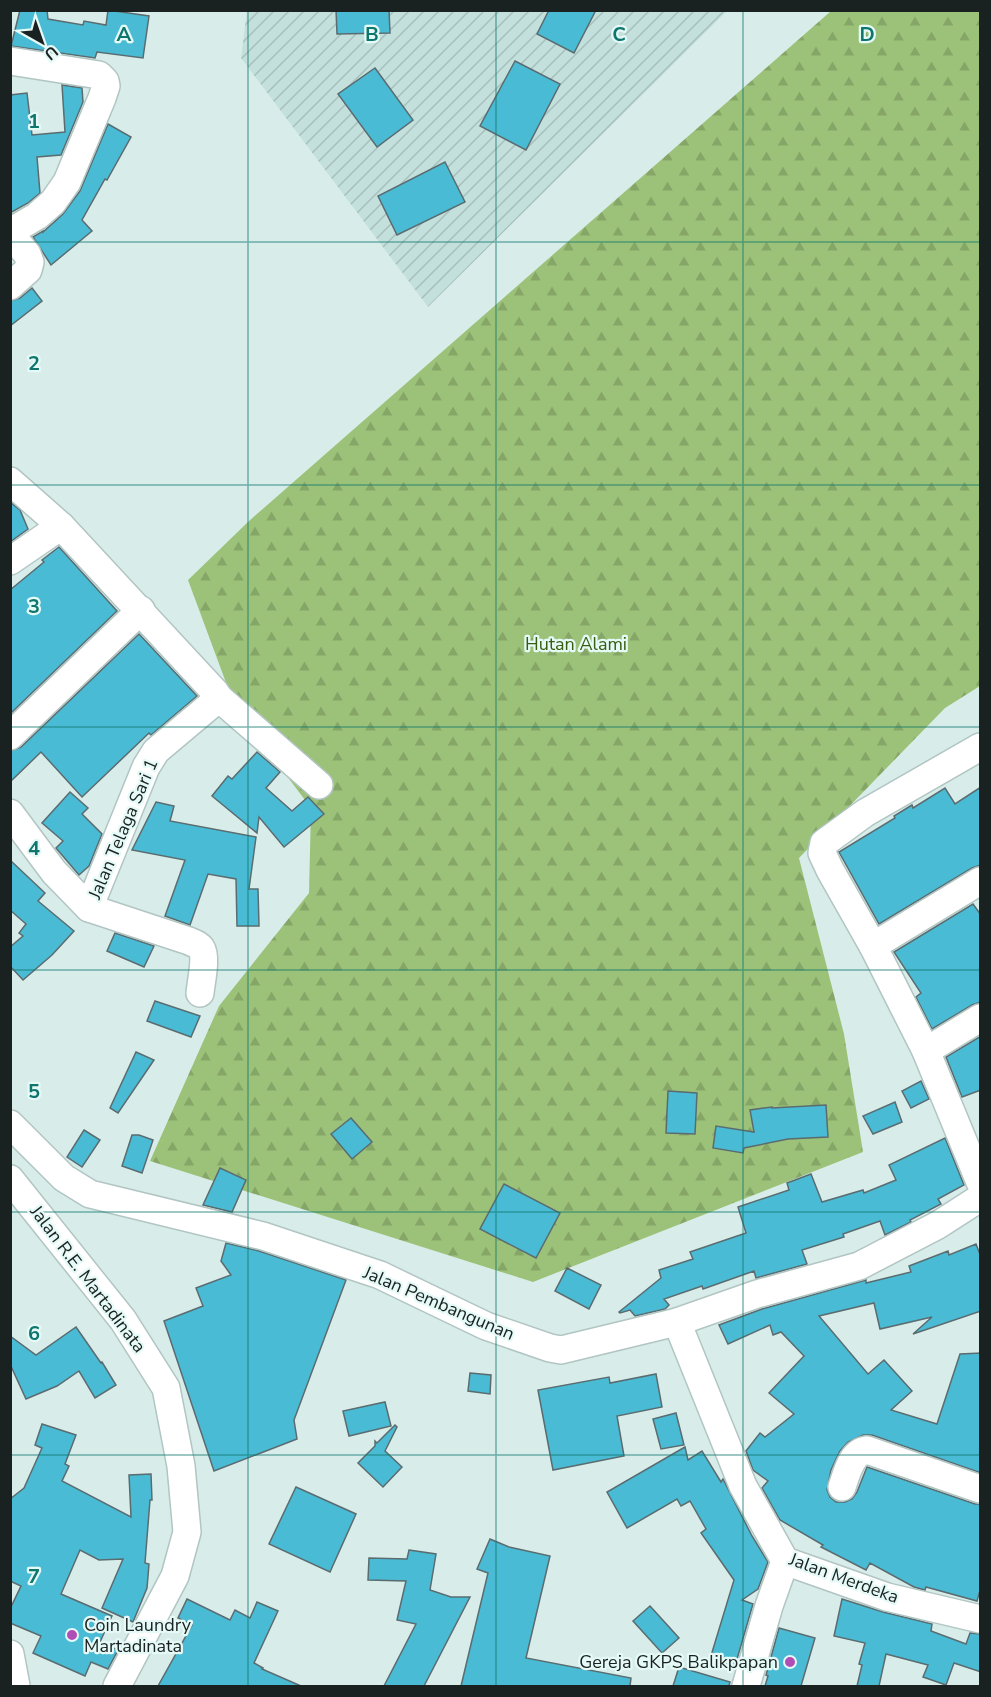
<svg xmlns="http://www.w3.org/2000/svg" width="991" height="1697" font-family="'Nunito Sans',sans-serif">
<defs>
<pattern id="industrial-furrows" width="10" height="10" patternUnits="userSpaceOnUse" patternTransform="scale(1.5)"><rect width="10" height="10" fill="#c3e0dc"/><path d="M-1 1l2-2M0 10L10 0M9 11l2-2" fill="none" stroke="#a7c0bc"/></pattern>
<pattern id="forest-firs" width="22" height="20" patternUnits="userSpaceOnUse" patternTransform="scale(1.5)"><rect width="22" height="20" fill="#9cc279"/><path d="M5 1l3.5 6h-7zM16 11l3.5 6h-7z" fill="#86a668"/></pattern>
</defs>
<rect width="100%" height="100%" fill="#d8edea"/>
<!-- industrial -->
<polygon fill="url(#industrial-furrows)" points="247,11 727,11 428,307 241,58"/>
<!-- forest -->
<polygon fill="url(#forest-firs)" points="831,11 980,11 980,686 945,708 799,858 844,1034 863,1152 533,1282 150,1161 219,1006 309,893 311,808 235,707 188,580 249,521"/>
<!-- building -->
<g fill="#49bbd4" stroke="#5a6c70" stroke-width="1.5">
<polygon points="20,10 47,10 48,19 83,25 84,21 106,25 108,10 149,16 143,58 97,52 95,58 11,46"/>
<polygon points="336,10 389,10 390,33 337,34"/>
<polygon points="549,10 596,10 574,53 537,34"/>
<polygon points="515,61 560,84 526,150 480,126"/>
<polygon points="375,68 413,120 377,147 338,94"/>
<polygon points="62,85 82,88 83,102 61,155 37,157 40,193 28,203 10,213 10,95 27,93 32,135 65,132"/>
<polygon points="108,124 131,137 107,180 105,179 82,220 92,231 51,265 33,237 43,231 43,232 63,214 80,191"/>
<polygon points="445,162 465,202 397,235 378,196"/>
<polygon points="32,288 42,301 10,326 10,301 20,298"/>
<polygon points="10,502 20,510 28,529 10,542"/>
<polygon points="59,547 117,611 10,714 10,590 44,562 42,560"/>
<polygon points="139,634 197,696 151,735 149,733 82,797 41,752 10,782 10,751 21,747"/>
<polygon points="257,752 280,772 266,788 292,811 308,797 324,814 284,847 259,817 257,833 212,796 228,776 232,779"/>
<polygon points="981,787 981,865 972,868 879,924 839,852 895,818 894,816 912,805 913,808 945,788 955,804"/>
<polygon points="70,792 88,808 82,814 102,834 89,866 79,875 56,848 63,841 42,823"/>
<polygon points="156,802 174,806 170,821 256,837 249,889 258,889 259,926 237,926 236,879 208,874 190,925 165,916 185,860 132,850"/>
<polygon points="10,860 45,893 38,901 74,931 52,955 23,980 10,966 10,947 23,936 19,933 26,924 10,910"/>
<polygon points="973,904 981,915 981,1002 972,1005 932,1029 916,997 921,993 894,952"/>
<polygon points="115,933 154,946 144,967 107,951"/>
<polygon points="155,1001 200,1016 191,1037 147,1021"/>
<polygon points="981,1036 981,1090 962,1097 946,1057"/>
<polygon points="136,1052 154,1060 118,1113 110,1108"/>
<polygon points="921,1081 929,1099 911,1108 902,1091"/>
<polygon points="668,1091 697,1093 695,1134 666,1133"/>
<polygon points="895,1102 902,1122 873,1134 863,1116"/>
<polygon points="826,1105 828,1137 788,1139 744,1148 743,1153 713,1148 716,1126 754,1132 750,1110 772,1107 772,1108"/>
<polygon points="351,1118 372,1142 352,1159 331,1134"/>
<polygon points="84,1130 100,1140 82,1167 67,1157"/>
<polygon points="132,1135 139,1135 153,1140 142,1173 122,1166"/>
<polygon points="945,1138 964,1185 938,1199 941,1204 910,1220 911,1222 885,1235 880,1221 843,1234 844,1237 802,1250 807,1264 756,1278 754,1271 703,1289 702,1286 664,1299 669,1305 665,1309 635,1316 630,1310 620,1313 619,1312 661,1278 659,1270 693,1259 690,1252 746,1233 738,1207 789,1190 787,1183 811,1174 822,1202 863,1190 864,1193 896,1180 889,1165"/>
<polygon points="220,1168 246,1180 232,1212 203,1205"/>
<polygon points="504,1184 560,1213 536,1258 480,1229"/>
<polygon points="226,1243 259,1251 346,1280 294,1420 297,1439 214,1471 164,1321 203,1306 196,1288 231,1275 221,1261"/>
<polygon points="976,1244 981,1257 981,1311 913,1334 932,1317 880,1329 874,1303 819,1316 868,1374 884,1360 912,1391 891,1410 937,1424 960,1354 981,1353 981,1473 872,1435 863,1435 848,1442 840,1451 831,1470 827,1490 830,1497 836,1502 845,1502 852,1499 857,1492 867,1467 975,1504 981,1504 981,1587 977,1601 926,1587 925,1590 914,1587 870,1563 866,1570 821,1547 823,1545 780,1520 762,1488 768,1481 753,1470 746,1451 760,1433 765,1437 794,1414 769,1393 804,1356 781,1332 773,1335 770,1325 728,1344 719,1325 762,1309 866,1280 866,1283 911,1272 909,1266 948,1251 949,1255"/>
<polygon points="567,1268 601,1285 589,1309 555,1291"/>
<polygon points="76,1327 101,1363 102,1362 116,1385 95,1398 79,1371 57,1386 26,1399 10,1364 10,1336 36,1355"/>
<polygon points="470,1373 491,1375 490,1394 468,1391"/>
<polygon points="656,1374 662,1407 617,1416 624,1456 553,1470 538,1390 609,1377 610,1383"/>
<polygon points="385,1402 391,1426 349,1436 343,1411"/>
<polygon points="676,1413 684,1445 661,1449 653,1419"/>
<polygon points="42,1424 76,1435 65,1464 69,1466 62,1481 131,1517 129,1475 151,1474 152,1500 150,1500 145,1563 149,1564 147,1588 133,1622 102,1608 123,1559 99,1560 80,1550 61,1594 112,1616 100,1642 118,1650 108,1669 91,1662 85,1676 33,1653 41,1636 10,1623 10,1609 21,1586 10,1581 10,1499 24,1488 42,1448 35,1445"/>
<polygon points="395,1425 397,1427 385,1451 402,1467 383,1487 358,1463 375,1446 375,1441 377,1443"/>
<polygon points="685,1447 688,1460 702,1451 721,1482 723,1479 752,1536 768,1562 758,1589 742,1600 753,1604 735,1666 710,1659 734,1580 701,1533 706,1529 690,1501 681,1506 677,1499 627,1528 607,1492"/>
<polygon points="296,1487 356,1514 330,1572 269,1544"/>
<polygon points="490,1539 509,1547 550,1556 526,1658 631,1678 630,1686 461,1686 488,1573 477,1569"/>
<polygon points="409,1550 436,1554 430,1590 451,1597 470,1597 424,1686 384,1686 416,1624 397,1620 406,1581 368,1580 369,1558 407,1559"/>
<polygon points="187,1599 230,1620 235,1610 250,1618 257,1602 278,1611 254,1663 263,1668 262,1669 301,1686 158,1686 192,1625 178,1618"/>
<polygon points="842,1599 883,1612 932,1624 931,1631 966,1644 970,1633 981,1634 981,1672 954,1663 946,1685 923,1677 928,1665 886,1654 879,1686 857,1686 862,1665 859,1664 865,1643 834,1636"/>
<polygon points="650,1606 679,1638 662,1653 633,1621"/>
<polygon points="779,1628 815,1638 801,1686 765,1686 768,1676 766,1675"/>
<polygon points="679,1667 730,1682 729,1686 673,1686"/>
</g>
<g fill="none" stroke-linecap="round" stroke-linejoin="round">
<!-- minor casing -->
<g stroke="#b1c5c3" stroke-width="30">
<g id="minor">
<polyline points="10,61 99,75 105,81 106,86 102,98 67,182 53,202 37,216 10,232"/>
<polyline points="10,234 27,254 30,262 28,270 10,286"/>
<polyline points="10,481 61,526"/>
<polyline points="10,561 61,526 215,692 219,698 156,751 146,767 89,908 54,872 10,813"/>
<polyline points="219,698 319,785"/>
<polyline points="10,736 141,610"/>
<polyline points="980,881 873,946 926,1051 980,1018"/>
<path d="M 89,908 L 189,941 C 193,943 198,944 201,948 C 207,957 201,982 200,993"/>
<polyline points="873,946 830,870 822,853 824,843 865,813 980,747"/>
<polyline points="926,1051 980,1182"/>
<polyline points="10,1124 64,1178 90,1194 263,1236 380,1275 486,1326 550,1348 561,1350 677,1322 757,1294 859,1266 938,1225 980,1198"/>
<polyline points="10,1179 123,1320 166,1388 181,1466 187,1532 175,1576 117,1686"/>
<polyline points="677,1322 743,1486 785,1561 887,1597 980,1619"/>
<path d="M 842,1487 C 847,1473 851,1452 867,1450 L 980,1489"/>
<polyline points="10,1654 16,1686"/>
<polyline points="746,1686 769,1606 785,1561"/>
</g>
</g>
<!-- minor -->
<use href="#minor" stroke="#fff" stroke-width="27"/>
</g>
<!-- grid -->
<path fill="none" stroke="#0f766e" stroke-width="1.5" stroke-opacity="0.55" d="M 248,10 L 248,1686M 496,10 L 496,1686M 743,10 L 743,1686M 10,242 L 980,242M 10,485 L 980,485M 10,727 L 980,727M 10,970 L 980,970M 10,1212 L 980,1212M 10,1455 L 980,1455"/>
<!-- markers -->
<g fill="#b04eb5" stroke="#e5faf7" stroke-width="2">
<circle cx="72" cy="1635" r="6"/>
<circle cx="790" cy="1662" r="6"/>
</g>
<g text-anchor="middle" stroke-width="4.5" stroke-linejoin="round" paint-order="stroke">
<!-- park labels -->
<g font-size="18" fill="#3a5c0e" stroke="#e5faf7">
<text x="576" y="650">Hutan Alami</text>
</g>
<!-- street labels -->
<g font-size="18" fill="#1a2221" stroke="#e5faf7">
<text transform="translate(123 829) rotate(-67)" y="6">Jalan Telaga Sari 1</text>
<text transform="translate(88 1279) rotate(53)" y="6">Jalan R.E. Martadinata</text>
<text transform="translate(439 1303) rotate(23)" y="6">Jalan Pembangunan</text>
<text transform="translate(844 1578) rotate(20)" y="6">Jalan Merdeka</text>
</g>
<!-- poi labels -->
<g font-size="18" fill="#1a2221" stroke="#e5faf7" text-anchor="start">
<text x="84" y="1631">Coin Laundry<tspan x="84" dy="21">Martadinata</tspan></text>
<text x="778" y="1668" text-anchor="end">Gereja GKPS Balikpapan</text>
</g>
</g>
<g font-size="20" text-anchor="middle" font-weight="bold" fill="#0f766e" stroke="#e5faf7" stroke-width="4.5" stroke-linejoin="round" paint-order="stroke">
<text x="124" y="41">A</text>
<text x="372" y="41">B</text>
<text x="619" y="41">C</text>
<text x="867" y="41">D</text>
<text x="34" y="128">1</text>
<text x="34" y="370">2</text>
<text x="34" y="613">3</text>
<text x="34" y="855">4</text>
<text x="34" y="1098">5</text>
<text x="34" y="1340">6</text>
<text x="34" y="1583">7</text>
</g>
<!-- border -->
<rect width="991" height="1697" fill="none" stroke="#1a2221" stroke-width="24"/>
<!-- north arrow -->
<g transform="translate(42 42) rotate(140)" stroke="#e5faf7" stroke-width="4.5" paint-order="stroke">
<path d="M0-4.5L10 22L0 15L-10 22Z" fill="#1a2221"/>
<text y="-9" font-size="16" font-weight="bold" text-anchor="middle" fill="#1a2221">U</text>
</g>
</svg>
